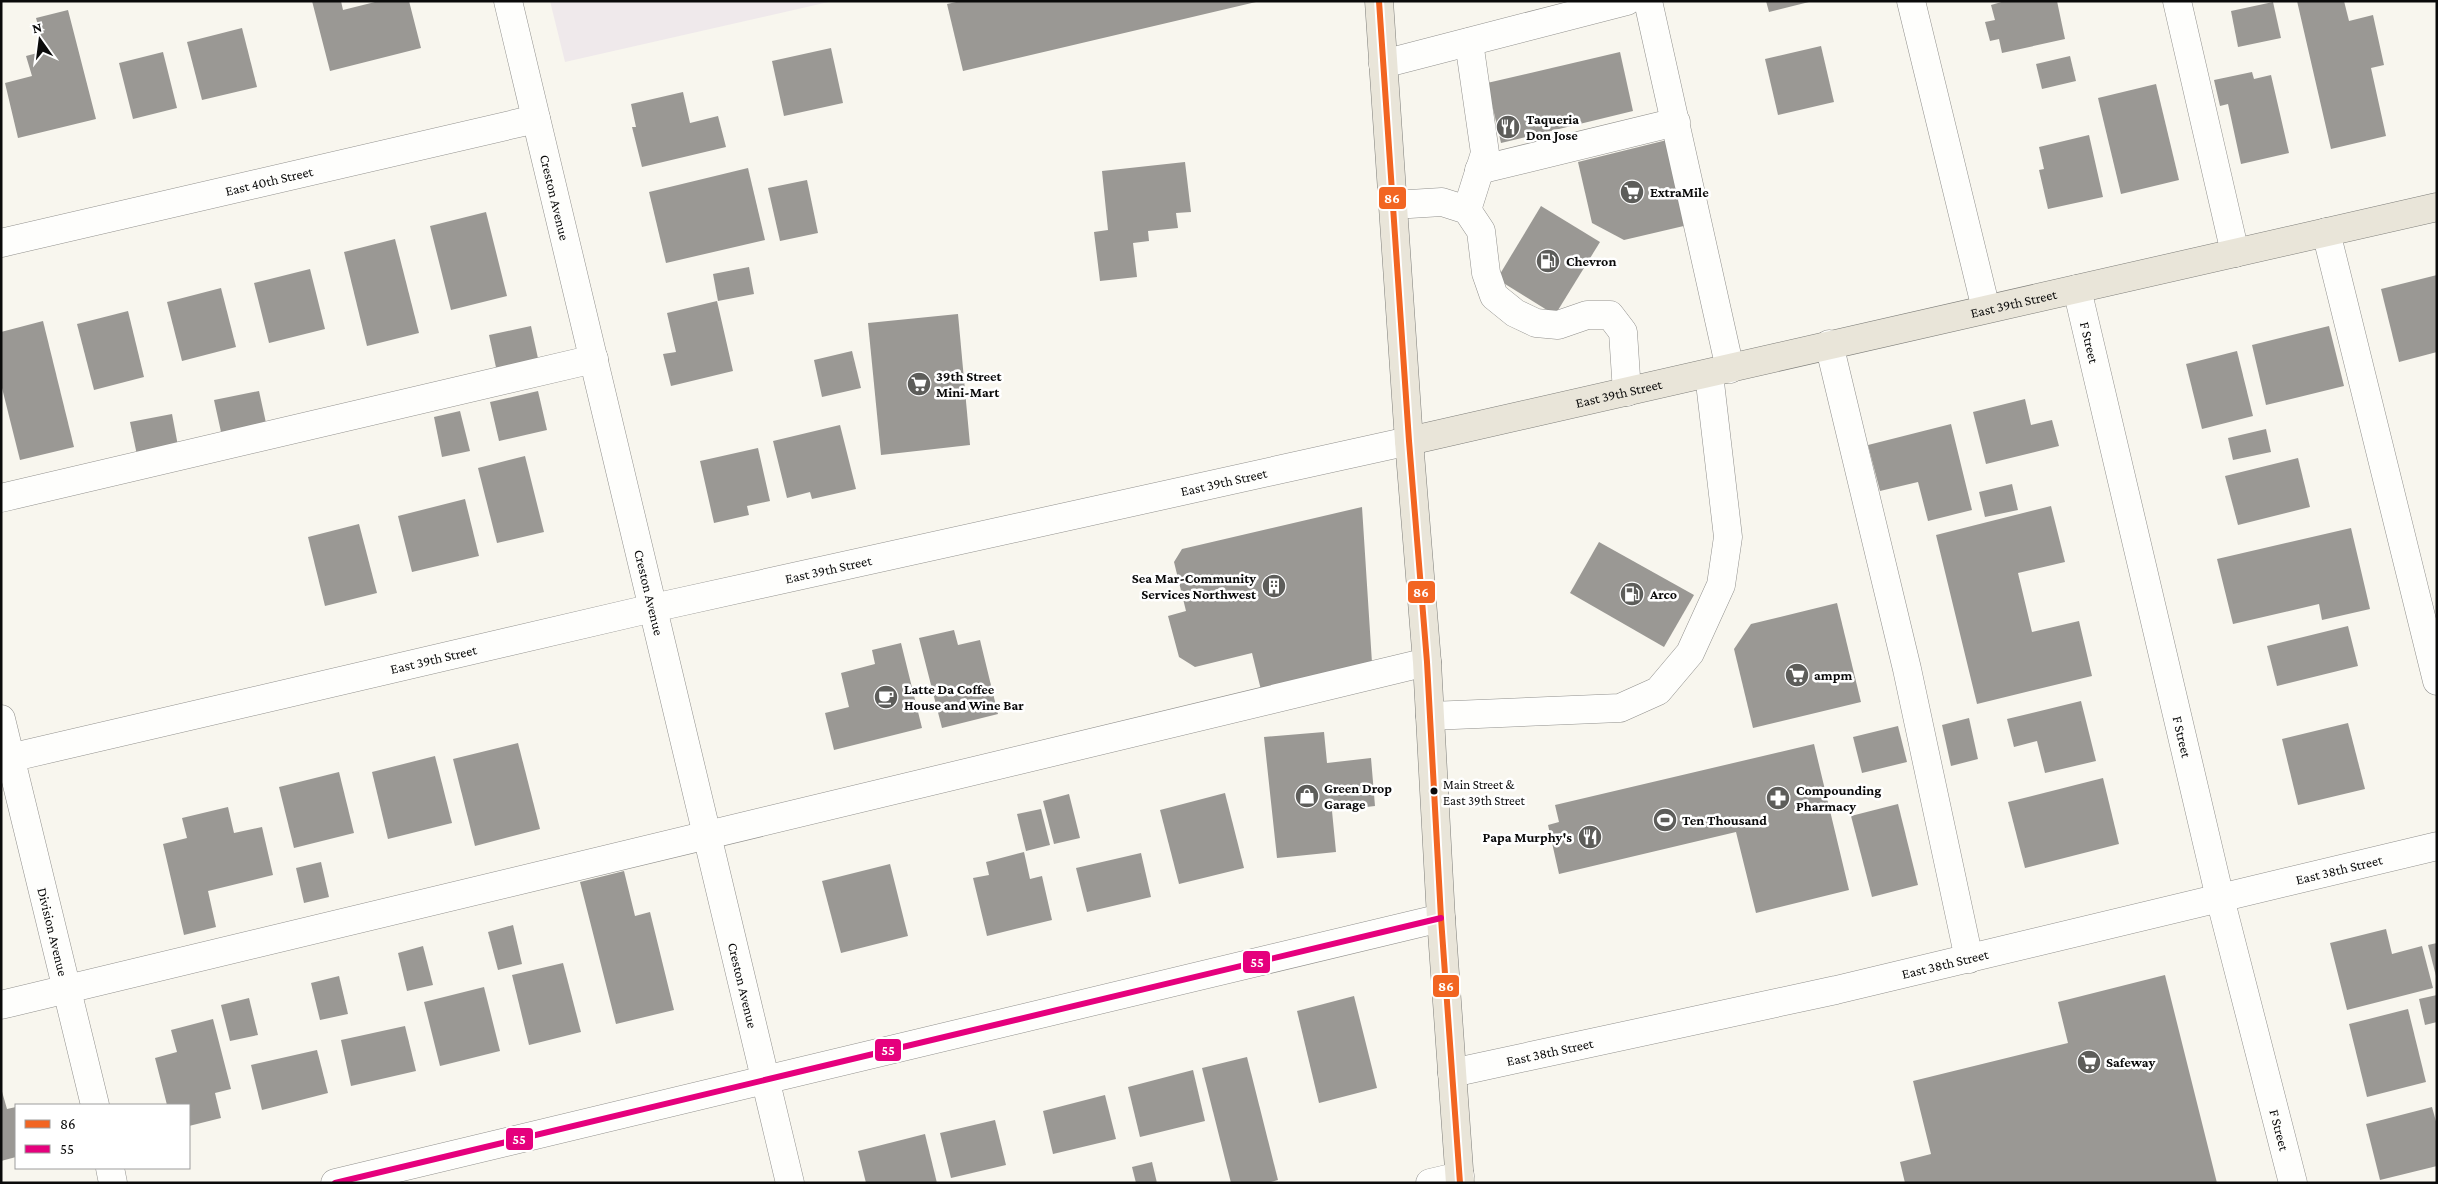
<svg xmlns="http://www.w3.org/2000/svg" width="2438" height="1184" font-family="'Crimson Pro',serif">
<rect width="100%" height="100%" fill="#f8f6ee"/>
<!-- industrial -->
<polygon fill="#efe9eb" points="550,1 833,1 565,62"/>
<!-- building -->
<g fill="#9a9894">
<polygon points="312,1 341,1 343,10 379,1 409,1 421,48 330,71"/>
<polygon points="961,1 1256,1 1256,2 963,71 947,4"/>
<polygon points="1766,1 1809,1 1809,2 1769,12"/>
<polygon points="2005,1 2057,1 2065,39 2002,53 1999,39 1990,41 1985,22 1995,20 1991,5"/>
<polygon points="2297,1 2344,1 2349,21 2373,15 2384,65 2371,68 2386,136 2331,149"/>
<polygon points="2273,2 2281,38 2238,47 2231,11"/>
<polygon points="68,10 96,119 18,138 5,83 32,76 26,56 45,51 36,18"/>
<polygon points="242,28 257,87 202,100 187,42"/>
<polygon points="1821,46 1834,102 1778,115 1765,59"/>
<polygon points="831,48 843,103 784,116 772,61"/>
<polygon points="163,52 177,108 133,119 119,63"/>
<polygon points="1620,52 1633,111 1501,143 1487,83"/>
<polygon points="2070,56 2076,81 2042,89 2036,64"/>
<polygon points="2252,72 2254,79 2271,75 2289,153 2241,164 2228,104 2220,106 2214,80"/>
<polygon points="2156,84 2179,180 2121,194 2098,98"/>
<polygon points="683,92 690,123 718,116 726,147 642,167 632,127 636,127 631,104"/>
<polygon points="2089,135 2103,197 2048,209 2039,170 2044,169 2039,147"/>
<polygon points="1667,140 1688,225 1624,240 1592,223 1578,162"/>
<polygon points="1185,162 1191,212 1176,213 1178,228 1148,231 1149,241 1133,243 1137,277 1100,281 1094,232 1108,230 1102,171"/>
<polygon points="748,168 765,240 666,263 649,192"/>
<polygon points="807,180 818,233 780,241 768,188"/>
<polygon points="1541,206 1600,242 1555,315 1497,279"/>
<polygon points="486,212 507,296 451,310 430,226"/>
<polygon points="395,239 419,333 367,346 344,252"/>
<polygon points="749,267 754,294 718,301 713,274"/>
<polygon points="310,269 325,329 269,343 254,283"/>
<polygon points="2437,275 2437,352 2399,362 2381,289"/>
<polygon points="221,288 236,347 182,361 167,302"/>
<polygon points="717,301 733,371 671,386 663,354 676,352 667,313"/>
<polygon points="128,311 144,377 94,390 77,324"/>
<polygon points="958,314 970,445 881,455 868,323"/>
<polygon points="43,321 74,447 20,460 1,384 1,332"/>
<polygon points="531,326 539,363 497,372 489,335"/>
<polygon points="2329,326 2344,386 2266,405 2252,345"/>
<polygon points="852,351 861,388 822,397 814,360"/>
<polygon points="2237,351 2253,416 2202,429 2186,364"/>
<polygon points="259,391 266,423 221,432 214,400"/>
<polygon points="538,391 547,430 499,441 490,402"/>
<polygon points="2025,399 2031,425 2052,420 2059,446 1986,464 1973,412"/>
<polygon points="460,411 470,451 442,457 434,417"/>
<polygon points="172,414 178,446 137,455 130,422"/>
<polygon points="1951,424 1972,510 1928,521 1918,482 1880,491 1868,445"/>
<polygon points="840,425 856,489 812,499 810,492 787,498 773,441"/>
<polygon points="2266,429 2271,452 2233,460 2228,438"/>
<polygon points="758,448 770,501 747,506 749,515 714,523 700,461"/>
<polygon points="525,456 544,532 497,543 478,468"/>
<polygon points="2298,458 2310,507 2238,525 2225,476"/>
<polygon points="2012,484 2018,510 1985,517 1979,492"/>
<polygon points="465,499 479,556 412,572 398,516"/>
<polygon points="2051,506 2065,562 2018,573 2032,632 2079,621 2092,676 1977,704 1936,535"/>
<polygon points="1362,507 1372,663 1261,690 1252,653 1195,667 1179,657 1168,616 1186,611 1174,562 1182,549"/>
<polygon points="359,524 377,593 325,606 308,537"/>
<polygon points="2351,528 2370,609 2322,620 2319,604 2233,624 2217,559"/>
<polygon points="1599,542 1694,595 1664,647 1570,593"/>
<polygon points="1837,603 1861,702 1753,728 1734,649 1751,624"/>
<polygon points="2348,626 2358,666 2277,686 2267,646"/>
<polygon points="954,630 958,645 980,640 998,714 942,728 919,638"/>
<polygon points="901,643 922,728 834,750 825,713 849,707 841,673 875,664 872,650"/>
<polygon points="2081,701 2096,761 2045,773 2037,741 2014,747 2007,719"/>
<polygon points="1969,718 1978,759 1951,766 1942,725"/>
<polygon points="2348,723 2365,789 2298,805 2282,739"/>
<polygon points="1898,726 1907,762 1862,773 1853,737"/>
<polygon points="1324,732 1327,763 1371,758 1375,806 1332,811 1336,852 1277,858 1264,737"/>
<polygon points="518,743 540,829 475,846 453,759"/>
<polygon points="1814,744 1849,890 1756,913 1736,832 1559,874 1548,825 1559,822 1555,805"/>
<polygon points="435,756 452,823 388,839 372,772"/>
<polygon points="339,772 354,833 294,848 279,787"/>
<polygon points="2103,778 2119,844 2025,868 2008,802"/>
<polygon points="1225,793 1244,868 1179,884 1160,810"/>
<polygon points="1069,794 1080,838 1054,844 1043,801"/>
<polygon points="1898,804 1918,885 1872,897 1851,816"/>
<polygon points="228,807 234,833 262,827 273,875 208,891 216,927 184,935 163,844 187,838 182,818"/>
<polygon points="1041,809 1050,845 1026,851 1017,814"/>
<polygon points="1024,852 1030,879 1042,876 1052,920 987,936 973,878 989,875 986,862"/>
<polygon points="1141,853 1151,897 1087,912 1076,868"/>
<polygon points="321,862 329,897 304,903 296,868"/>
<polygon points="890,864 908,936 841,953 822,881"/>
<polygon points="624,871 635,916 650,912 674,1010 616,1024 580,882"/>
<polygon points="513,925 522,964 498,970 488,932"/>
<polygon points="2386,929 2392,954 2422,946 2433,988 2347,1010 2330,943"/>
<polygon points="2437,943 2437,976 2436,976 2428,945"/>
<polygon points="423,946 433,985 407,991 398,953"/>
<polygon points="563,963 581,1032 529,1045 512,975"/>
<polygon points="2165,975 2217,1183 1905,1183 1900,1162 1931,1154 1913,1081 2068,1043 2058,1002"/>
<polygon points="339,976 348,1014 320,1020 311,983"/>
<polygon points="484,987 500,1051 440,1066 424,1002"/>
<polygon points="2437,995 2437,1022 2425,1025 2419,999"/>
<polygon points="1354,996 1377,1088 1319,1103 1297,1011"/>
<polygon points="249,998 258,1035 230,1041 221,1005"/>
<polygon points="2408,1009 2426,1082 2367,1097 2349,1024"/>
<polygon points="213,1019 231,1089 215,1093 221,1118 189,1126 189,1105 167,1105 155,1058 177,1052 171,1030"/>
<polygon points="405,1026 416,1071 351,1086 341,1040"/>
<polygon points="317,1050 328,1093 262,1110 251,1065"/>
<polygon points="1247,1057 1278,1180 1267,1183 1231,1183 1202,1068"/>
<polygon points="1193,1070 1205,1121 1140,1137 1128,1087"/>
<polygon points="1,1088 7,1109 16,1107 16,1157 1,1161"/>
<polygon points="1105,1095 1116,1139 1053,1154 1043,1111"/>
<polygon points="2432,1107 2437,1125 2437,1166 2380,1180 2366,1124"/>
<polygon points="995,1120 1006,1165 951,1178 940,1133"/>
<polygon points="925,1134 937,1183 866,1183 858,1151"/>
<polygon points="1152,1162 1157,1183 1136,1183 1132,1167"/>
</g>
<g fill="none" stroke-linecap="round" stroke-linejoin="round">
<!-- minor casing -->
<g stroke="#91908d" stroke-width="29">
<g id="minor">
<path id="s1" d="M 508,1 L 790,1183"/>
<polyline points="1648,1 1730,369"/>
<polyline points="1911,1 1986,309"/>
<polyline points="2177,1 2235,253"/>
<polyline points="1383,64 1627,1"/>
<polyline points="1479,170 1676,122"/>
<polyline points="1393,205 1442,202 1467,210 1481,231 1486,273 1494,296 1515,313 1536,323 1558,325 1587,315 1610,315 1623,332 1627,392"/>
<polyline points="1467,210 1485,153 1469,42"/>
<polyline points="2326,232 2437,681"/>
<path id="s2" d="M 1,243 L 536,119"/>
<path id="s3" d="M 2077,289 L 2220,898 L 2293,1183"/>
<polyline points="1829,344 1907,669 1969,959"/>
<polyline points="1,498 594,359"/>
<polyline points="1430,716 1620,708 1658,691 1690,653 1721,585 1728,537 1709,374"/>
<path id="s4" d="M 1,719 L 95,1105"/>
<path id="s5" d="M 1,760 L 653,608 L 1409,441"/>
<polyline points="1,1005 1427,662"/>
<path id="s6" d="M 1452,1073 L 1836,990 L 2437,846"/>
<polyline points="110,1168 113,1183"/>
<polyline points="335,1183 1441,918"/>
<polyline points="1430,1183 1460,1176"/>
</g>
</g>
<!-- major casing -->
<g stroke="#7e7e7a" stroke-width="29">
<g id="major">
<polyline points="1379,1 1409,441 1427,662 1441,918 1460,1183"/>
<path id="s7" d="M 1409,441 L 2437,207"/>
</g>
</g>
<!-- minor -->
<use href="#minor" stroke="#fefefc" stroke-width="28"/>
<!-- major -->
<use href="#major" stroke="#e9e5d9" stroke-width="28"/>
<!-- bus-1 casing -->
<g stroke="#fff" stroke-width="10">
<polyline id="bus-1" points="1379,1 1409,441 1427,662 1441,918 1460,1183"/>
</g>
<!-- bus-2 casing -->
<g stroke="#fff" stroke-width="10">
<polyline id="bus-2" points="335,1183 1441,918"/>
</g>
<!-- bus-1 -->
<use href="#bus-1" stroke="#f26522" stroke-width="6"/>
<!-- bus-2 -->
<use href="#bus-2" stroke="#e5007d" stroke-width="6"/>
</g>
<!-- icons -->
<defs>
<g id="restaurant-disc" transform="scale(1.25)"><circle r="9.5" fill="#5d5d5a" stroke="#fff"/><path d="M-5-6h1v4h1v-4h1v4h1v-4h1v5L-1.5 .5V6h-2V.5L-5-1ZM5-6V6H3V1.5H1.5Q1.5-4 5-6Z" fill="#fff"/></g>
<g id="supermarket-disc" transform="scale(1.25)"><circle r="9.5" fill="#5d5d5a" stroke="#fff"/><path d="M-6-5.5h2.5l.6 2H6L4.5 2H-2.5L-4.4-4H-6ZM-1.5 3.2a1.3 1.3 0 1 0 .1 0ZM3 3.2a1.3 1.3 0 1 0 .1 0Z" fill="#fff"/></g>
<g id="fuel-disc" transform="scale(1.25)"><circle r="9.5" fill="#5d5d5a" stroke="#fff"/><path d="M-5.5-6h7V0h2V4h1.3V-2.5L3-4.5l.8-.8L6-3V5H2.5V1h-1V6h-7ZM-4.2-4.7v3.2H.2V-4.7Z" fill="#fff"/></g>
<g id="building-disc" transform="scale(1.25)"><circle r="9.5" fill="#5d5d5a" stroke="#fff"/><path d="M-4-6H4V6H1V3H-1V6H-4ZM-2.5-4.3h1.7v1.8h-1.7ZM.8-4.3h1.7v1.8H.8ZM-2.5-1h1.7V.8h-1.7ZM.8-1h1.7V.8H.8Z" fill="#fff"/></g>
<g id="cafe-disc" transform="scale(1.25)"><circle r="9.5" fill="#5d5d5a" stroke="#fff"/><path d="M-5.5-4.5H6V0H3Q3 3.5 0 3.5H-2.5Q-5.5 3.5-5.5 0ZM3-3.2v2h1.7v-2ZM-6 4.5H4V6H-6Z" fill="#fff"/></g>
<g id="shop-disc" transform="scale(1.25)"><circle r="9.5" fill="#5d5d5a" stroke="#fff"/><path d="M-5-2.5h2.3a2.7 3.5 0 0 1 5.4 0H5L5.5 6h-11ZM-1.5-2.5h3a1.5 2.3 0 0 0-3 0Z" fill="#fff"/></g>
<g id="pharmacy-disc" transform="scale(1.25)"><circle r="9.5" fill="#5d5d5a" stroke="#fff"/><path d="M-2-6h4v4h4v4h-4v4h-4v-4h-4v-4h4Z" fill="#fff"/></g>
<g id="stadium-disc" transform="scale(1.25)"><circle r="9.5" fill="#5d5d5a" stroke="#fff"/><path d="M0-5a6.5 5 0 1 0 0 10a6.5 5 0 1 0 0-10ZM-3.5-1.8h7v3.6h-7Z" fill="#fff"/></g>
</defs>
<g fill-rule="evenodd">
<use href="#restaurant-disc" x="1508" y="127"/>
<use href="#supermarket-disc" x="1632" y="192"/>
<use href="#fuel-disc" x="1548" y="261"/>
<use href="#supermarket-disc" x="919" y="384"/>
<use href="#building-disc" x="1274" y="586"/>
<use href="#fuel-disc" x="1632" y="594"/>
<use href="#supermarket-disc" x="1797" y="675"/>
<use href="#cafe-disc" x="886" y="697"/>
<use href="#shop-disc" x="1307" y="796"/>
<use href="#pharmacy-disc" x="1778" y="798"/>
<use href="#stadium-disc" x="1665" y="820"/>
<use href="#restaurant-disc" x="1590" y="837"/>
<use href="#supermarket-disc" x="2089" y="1062"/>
</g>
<!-- markers -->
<circle fill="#0a0a0a" stroke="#fff" stroke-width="2" cx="1434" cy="791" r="4.5"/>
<g text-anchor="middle" stroke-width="5" stroke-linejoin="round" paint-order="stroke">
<!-- bus labels -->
<g font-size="13" fill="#0a0a0a" stroke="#fff" text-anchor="start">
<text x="1443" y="789">Main Street &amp;<tspan x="1443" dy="16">East 39th Street</tspan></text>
</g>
<!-- poi labels -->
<g font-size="14" font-weight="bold" fill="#0a0a0a" stroke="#fff" text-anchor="start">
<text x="1526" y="124">Taqueria<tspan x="1526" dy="16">Don Jose</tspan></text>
<text x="1650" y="197">ExtraMile</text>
<text x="1566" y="266">Chevron</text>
<text x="936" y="381">39th Street<tspan x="936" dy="16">Mini-Mart</tspan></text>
<text x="1256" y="583" text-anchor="end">Sea Mar-Community<tspan x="1256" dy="16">Services Northwest</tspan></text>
<text x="1650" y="599">Arco</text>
<text x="1814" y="680">ampm</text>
<text x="904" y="694">Latte Da Coffee<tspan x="904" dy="16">House and Wine Bar</tspan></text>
<text x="1324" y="793">Green Drop<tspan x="1324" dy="16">Garage</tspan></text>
<text x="1796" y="795">Compounding<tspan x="1796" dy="16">Pharmacy</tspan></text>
<text x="1682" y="825">Ten Thousand</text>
<text x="1572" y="842" text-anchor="end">Papa Murphy's</text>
<text x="2106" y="1067">Safeway</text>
</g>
<!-- street labels -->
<g font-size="14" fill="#0a0a0a" stroke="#fff">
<text dy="5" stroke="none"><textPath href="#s2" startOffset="275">East 40th Street</textPath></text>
<text dy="5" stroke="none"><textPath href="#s1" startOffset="202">Creston Avenue</textPath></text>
<text dy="5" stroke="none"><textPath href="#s7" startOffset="620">East 39th Street</textPath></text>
<text dy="5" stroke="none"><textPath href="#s3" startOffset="55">F Street</textPath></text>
<text dy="5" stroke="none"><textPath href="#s7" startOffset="215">East 39th Street</textPath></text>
<text dy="5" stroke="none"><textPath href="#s5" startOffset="1254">East 39th Street</textPath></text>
<text dy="5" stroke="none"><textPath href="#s5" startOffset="849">East 39th Street</textPath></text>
<text dy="5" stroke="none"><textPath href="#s1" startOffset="608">Creston Avenue</textPath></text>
<text dy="5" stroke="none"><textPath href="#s5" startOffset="444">East 39th Street</textPath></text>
<text dy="5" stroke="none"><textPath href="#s3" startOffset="460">F Street</textPath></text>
<text dy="5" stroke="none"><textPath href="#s6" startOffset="910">East 38th Street</textPath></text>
<text dy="5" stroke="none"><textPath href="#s4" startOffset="219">Division Avenue</textPath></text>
<text dy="5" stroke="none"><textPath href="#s6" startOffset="505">East 38th Street</textPath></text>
<text dy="5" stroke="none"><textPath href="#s1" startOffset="1012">Creston Avenue</textPath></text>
<text dy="5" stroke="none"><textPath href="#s6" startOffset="100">East 38th Street</textPath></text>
<text dy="5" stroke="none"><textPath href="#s3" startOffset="865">F Street</textPath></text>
</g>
</g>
<g stroke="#fff" stroke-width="2">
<rect x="1378" y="186" width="29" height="24" rx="5" fill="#f26522"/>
<rect x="1407" y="580" width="29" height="24" rx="5" fill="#f26522"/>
<rect x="1242" y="950" width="29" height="24" rx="5" fill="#e5007d"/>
<rect x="1432" y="974" width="28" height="24" rx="5" fill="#f26522"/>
<rect x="874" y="1038" width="28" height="24" rx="5" fill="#e5007d"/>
<rect x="505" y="1127" width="29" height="24" rx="5" fill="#e5007d"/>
</g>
<g font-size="14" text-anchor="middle" font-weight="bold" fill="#fff">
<text x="1392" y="203">86</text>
<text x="1421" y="597">86</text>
<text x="1257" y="967">55</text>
<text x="1446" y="991">86</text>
<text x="888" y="1055">55</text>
<text x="519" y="1144">55</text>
</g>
<!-- border -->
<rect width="2438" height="1184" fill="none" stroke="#0a0a0a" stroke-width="5"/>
<!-- legend -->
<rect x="15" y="1104" width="175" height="65" fill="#ffffff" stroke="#9d9d9d"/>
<rect x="25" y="1120" width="25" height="8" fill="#f26522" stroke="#9d9d9d"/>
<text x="60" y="1129" font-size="15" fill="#0a0a0a">86</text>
<rect x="25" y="1145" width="25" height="8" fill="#e5007d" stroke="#9d9d9d"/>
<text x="60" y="1154" font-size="15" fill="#0a0a0a">55</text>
<!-- north arrow -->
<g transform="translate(40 40) rotate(346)" stroke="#ffffff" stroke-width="4" paint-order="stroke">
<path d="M0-4L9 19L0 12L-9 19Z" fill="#0a0a0a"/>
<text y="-8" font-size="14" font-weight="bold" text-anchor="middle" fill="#0a0a0a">N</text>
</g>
</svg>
